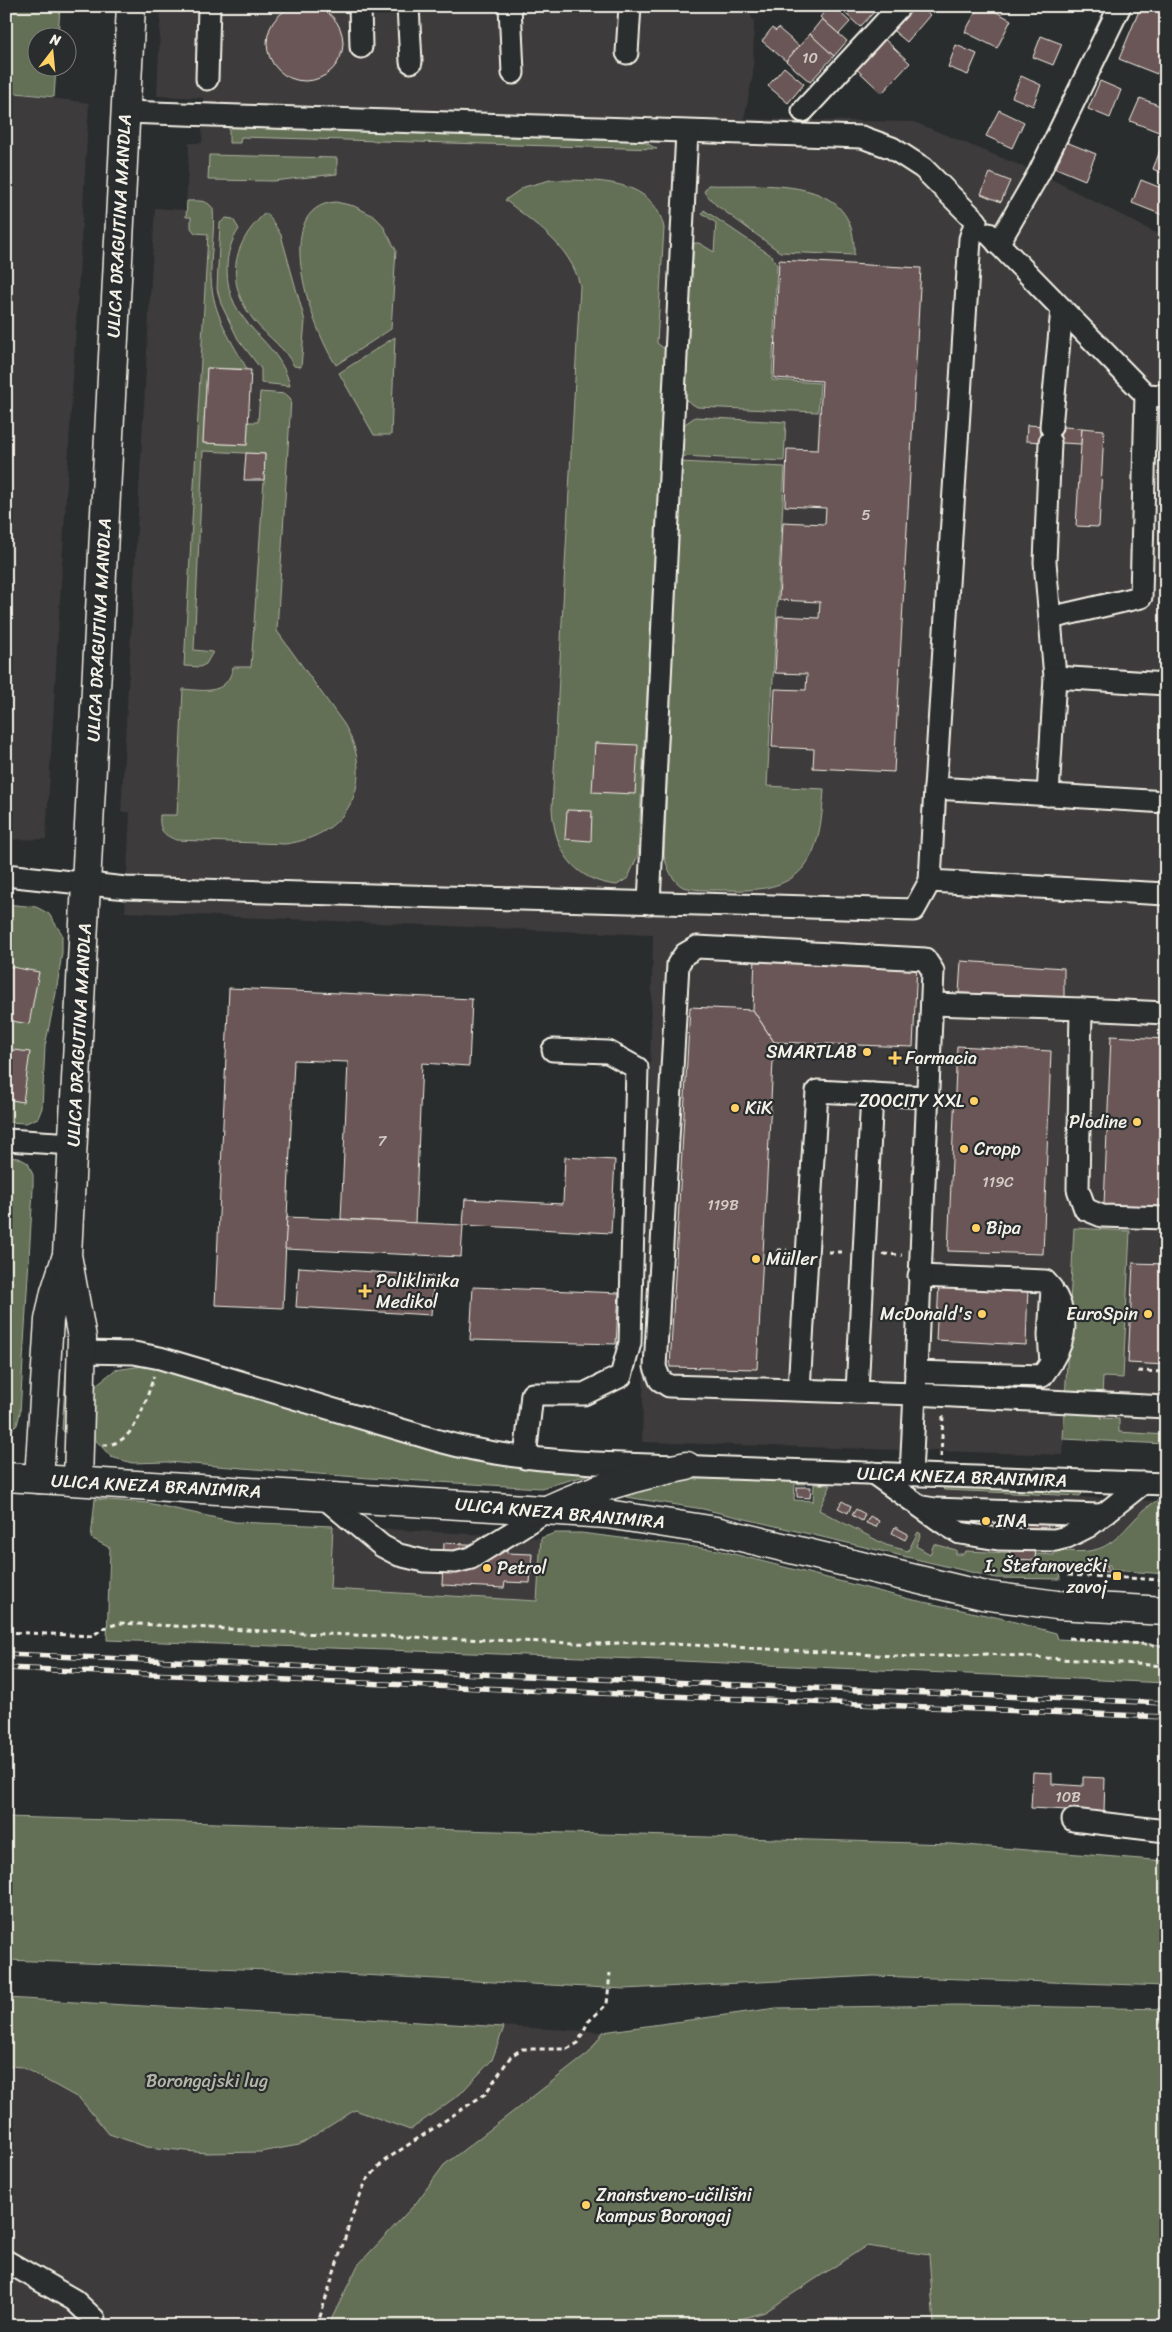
<svg xmlns="http://www.w3.org/2000/svg" width="1172" height="2332" font-family="Sriracha,sans-serif">
<rect width="100%" height="100%" fill="#2a2d2e"/>
<filter id="ink" filterUnits="userSpaceOnUse"><feTurbulence type="fractalNoise" baseFrequency=".02" numOctaves="2"/><feDisplacementMap in="SourceGraphic" scale="10" xChannelSelector="R" yChannelSelector="G"/><feConvolveMatrix kernelMatrix="1 2 1 2 8 2 1 2 1" color-interpolation-filters="sRGB"/></filter>
<g filter="url(#ink)">
<!-- built -->
<g fill="#3d3a3a">
<polygon points="161,6 746,6 754,22 753,75 744,119 914,122 1039,173 1166,238 1166,1444 1064,1439 1063,1455 642,1442 653,935 125,912 130,812 121,812 155,208 186,210 189,143 202,143 203,98 157,96"/>
<polygon points="6,92 89,103 46,839 6,840"/>
<polygon points="833,1482 944,1490 1157,1501 1109,1543 1098,1549 1084,1551 1054,1550 1054,1555 1036,1554 1035,1563 1009,1562 1009,1553 967,1551 964,1554 955,1553 934,1544 930,1554 916,1546 918,1533 908,1551 886,1545 818,1510"/>
<polygon points="333,1526 541,1538 538,1601 329,1589"/>
<polygon points="6,1998 604,2032 1166,2326 6,2326"/>
</g>
<!-- green -->
<g fill="#636f56" stroke="#acb09f">
<polygon points="6,6 60,6 58,37 38,38 38,68 56,68 54,97 6,92"/>
<polygon points="229,127 639,139 657,149 241,137 240,143 229,143"/>
<polygon points="209,155 337,158 337,174 273,181 208,180"/>
<path d="M 550,180 C 592,181 653,175 664,228 L 657,343 L 666,350 L 638,855 L 628,878 L 617,885 C 573,881 554,849 552,808 L 580,286 C 571,246 535,224 505,200 L 524,187 Z"/>
<path d="M 708,185 C 764,187 858,172 854,255 L 780,252 L 716,205 L 704,192 Z"/>
<path d="M 187,201 C 197,201 208,199 213,209 C 215,229 211,250 211,271 C 210,308 228,336 246,367 L 246,369 L 207,368 L 203,443 L 247,445 L 248,422 L 258,422 L 260,392 L 286,394 L 291,399 L 277,631 L 344,724 C 377,780 350,836 285,844 L 176,840 C 162,834 159,830 160,815 L 177,815 L 183,689 C 206,691 227,695 233,667 L 251,667 L 264,480 L 265,454 L 203,451 L 194,650 L 213,652 L 206,664 L 200,667 L 184,666 L 208,234 L 195,233 L 191,228 L 191,217 L 186,217 Z"/>
<path d="M 336,202 L 354,206 L 374,216 L 382,224 L 396,250 L 391,329 L 336,365 C 314,333 267,206 336,202 Z"/>
<polygon points="704,210 772,256 777,265 772,380 820,383 818,412 697,407 683,398 694,243 699,243 714,252 716,223 702,213"/>
<path d="M 264,214 L 268,214 L 281,235 L 305,321 L 301,367 L 294,366 C 285,348 269,338 256,323 C 225,286 230,246 264,214 Z"/>
<path d="M 226,218 L 233,219 L 239,229 C 231,241 227,254 227,268 C 226,327 279,336 290,386 L 261,383 L 261,369 L 238,339 L 221,304 L 217,289 L 220,223 Z"/>
<polygon points="395,337 391,435 374,435 339,373"/>
<polygon points="695,417 786,422 784,461 681,456 682,426"/>
<path d="M 680,462 L 785,467 L 767,786 L 824,789 C 820,858 807,893 729,890 C 714,890 698,891 683,887 C 672,881 667,867 664,856 Z"/>
<polygon points="6,904 36,907 42,910 49,914 62,934 62,953 56,993 45,1046 42,1108 38,1118 26,1123 6,1122"/>
<polygon points="6,1157 19,1158 28,1163 33,1175 33,1189 20,1413 17,1425 11,1431 6,1431"/>
<polygon points="1074,1228 1130,1231 1123,1378 1103,1377 1101,1418 1119,1419 1119,1432 1166,1435 1166,1444 1063,1439"/>
<polygon points="69,1354 66,1435 62,1429 67,1357"/>
<polygon points="149,1365 328,1420 471,1458 596,1473 541,1488 369,1478 167,1462 132,1463 111,1457 92,1436 88,1404 97,1384 115,1370"/>
<path d="M 692,1477 L 805,1480 L 805,1484 L 795,1484 L 794,1500 L 813,1501 L 814,1484 L 831,1485 L 819,1510 L 886,1545 L 908,1551 L 918,1532 L 921,1534 L 916,1546 L 930,1554 L 934,1544 L 956,1550 L 956,1554 L 963,1554 L 966,1551 L 1010,1553 L 1009,1562 L 1035,1563 L 1035,1554 L 1054,1555 L 1054,1550 C 1067,1551 1081,1553 1094,1550 C 1123,1544 1137,1505 1166,1497 L 1166,1574 L 1111,1570 L 1110,1565 L 1090,1565 L 1089,1570 L 1061,1568 L 1060,1579 L 996,1578 L 703,1509 L 626,1497 L 623,1494 Z"/>
<polygon points="945,1486 1080,1492 1082,1494 1080,1496 944,1490 943,1489"/>
<polygon points="95,1499 148,1503 235,1522 333,1526 330,1589 537,1601 541,1538 555,1533 581,1533 718,1550 909,1599 1000,1618 1056,1633 1058,1639 1166,1645 1166,1683 637,1659 107,1640 110,1548 91,1538"/>
<polygon points="6,1817 952,1844 1166,1861 1166,1986 874,1976 625,1989 268,1970 6,1960"/>
<polygon points="6,1998 504,2027 492,2060 460,2094 410,2130 355,2110 299,2145 261,2152 206,2153 147,2147 109,2134 80,2099 22,2067 6,2066"/>
<polygon points="958,2005 1166,2009 1166,2326 934,2326 929,2255 866,2246 765,2312 718,2326 328,2326 358,2265 416,2203 444,2165 589,2053 603,2032 776,2008"/>
</g>
<!-- building -->
<g fill="#6a5756" stroke="#f4f1e8">
<circle cx="305" cy="43" r="38"/>
<polygon points="830,6 833,6 850,22 839,34 820,17"/>
<polygon points="852,6 869,6 874,12 860,27 845,13"/>
<polygon points="906,6 919,6 930,15 907,42 889,27"/>
<polygon points="979,6 985,6 1011,20 997,48 965,32"/>
<polygon points="1065,6 1080,6 1078,11"/>
<polygon points="1141,6 1166,6 1166,53 1157,74 1119,59"/>
<polygon points="822,19 847,41 834,56 810,34"/>
<polygon points="772,28 776,31 778,28 799,46 786,61 762,41"/>
<polygon points="878,33 910,63 882,93 850,63"/>
<polygon points="810,34 834,56 810,82 786,61"/>
<polygon points="1041,36 1062,44 1053,65 1033,57"/>
<polygon points="956,45 977,54 968,75 948,67"/>
<polygon points="784,67 804,84 788,103 768,86"/>
<polygon points="1021,76 1041,85 1033,106 1012,97"/>
<polygon points="1100,81 1121,90 1110,118 1088,109"/>
<polygon points="1140,98 1166,108 1166,116 1159,132 1130,121"/>
<polygon points="999,110 1024,122 1012,148 986,136"/>
<polygon points="1066,142 1096,154 1085,180 1056,168"/>
<polygon points="1163,143 1166,144 1166,175 1153,169"/>
<polygon points="990,173 1010,181 1001,202 981,194"/>
<polygon points="1141,180 1166,190 1165,216 1132,203"/>
<polygon points="779,260 921,268 894,772 813,768 814,749 772,747 775,689 806,690 807,674 775,673 778,616 819,618 820,602 779,600 783,522 825,524 826,508 785,506 787,449 818,450 822,381 774,378"/>
<polygon points="207,368 251,370 247,445 203,443"/>
<polygon points="1027,425 1082,428 1081,444 1026,441"/>
<polygon points="1082,428 1104,430 1099,527 1076,526"/>
<polygon points="246,453 265,454 264,480 244,480"/>
<polygon points="595,743 638,745 635,794 592,792"/>
<polygon points="567,810 592,811 591,841 565,839"/>
<polygon points="755,956 917,964 913,1047 774,1042 753,1010"/>
<polygon points="961,961 1064,968 1064,997 959,993"/>
<polygon points="6,966 39,972 29,1024 6,1020"/>
<polygon points="229,988 472,999 469,1066 422,1063 415,1223 341,1219 348,1062 294,1060 283,1308 215,1305"/>
<polygon points="690,1007 753,1010 774,1042 757,1369 670,1367"/>
<polygon points="1111,1036 1166,1039 1166,1208 1104,1205"/>
<polygon points="957,1046 1051,1051 1043,1254 948,1251"/>
<polygon points="6,1049 30,1052 23,1102 6,1099"/>
<polygon points="565,1157 615,1160 611,1233 463,1225 465,1199 563,1204"/>
<polygon points="287,1217 463,1225 461,1257 285,1249"/>
<polygon points="1133,1263 1166,1264 1166,1365 1128,1363"/>
<polygon points="299,1267 434,1276 431,1315 296,1307"/>
<polygon points="939,1283 1028,1287 1026,1345 936,1340"/>
<polygon points="473,1287 619,1293 616,1344 470,1340"/>
<polygon points="797,1487 811,1487 810,1498 797,1497"/>
<polygon points="842,1501 851,1506 848,1513 838,1508"/>
<polygon points="996,1503 1049,1505 1047,1544 1036,1544 1035,1560 1009,1559 1010,1543 994,1542"/>
<polygon points="856,1509 865,1514 862,1521 852,1515"/>
<polygon points="870,1516 879,1521 876,1527 866,1523"/>
<polygon points="895,1527 908,1534 905,1540 892,1533"/>
<polygon points="444,1543 507,1546 507,1553 532,1554 530,1583 505,1582 504,1588 442,1585"/>
<polygon points="1092,1565 1108,1566 1108,1572 1092,1571"/>
<polygon points="1033,1772 1052,1773 1052,1784 1083,1786 1083,1777 1105,1778 1104,1812 1031,1808"/>
</g>
<g fill="none" stroke-linecap="round" stroke-linejoin="round">
<!-- minor casing -->
<g stroke="#f4f1e8" stroke-width="25">
<g id="minor">
<polyline points="360,6 361,47"/>
<polyline points="408,6 411,62"/>
<polyline points="510,6 513,73"/>
<polyline points="627,53 630,6"/>
<polyline points="207,79 209,6"/>
<polyline points="803,111 900,6"/>
<polyline points="125,112 862,137 892,148 923,168 976,221 970,239 935,788 1166,802"/>
<polyline points="989,234 1146,395 1166,396"/>
<polyline points="998,244 1039,173 1120,6"/>
<polyline points="1051,427 1062,309"/>
<polyline points="1050,442 1045,562 1055,677"/>
<polyline points="1050,618 1141,597 1146,395"/>
<polyline points="935,788 930,881 1166,894"/>
<polyline points="1048,795 1055,677 1166,684"/>
<polyline points="6,875 126,888 914,910 930,881"/>
<polyline points="649,903 687,132"/>
<polyline points="932,1004 1081,1009"/>
<polyline points="1166,1013 1081,1009 1078,1189 1085,1209 1102,1216 1166,1218"/>
<polyline points="6,1140 74,1144"/>
<path d="M 82,1352 L 134,1353 L 160,1358 L 439,1441 C 490,1455 542,1460 595,1463 L 1166,1484"/>
<path d="M 1053,1359 C 1066,1337 1068,1319 1056,1296"/>
<polyline points="916,1372 1042,1376 1051,1363 1049,1335 1052,1289 1045,1281 919,1276"/>
<polyline points="799,1389 817,1091 927,1097"/>
<polyline points="857,1392 872,1094"/>
<polyline points="525,1458 532,1394 584,1394 621,1376 630,1343 637,1068 608,1052 553,1050"/>
<polyline points="873,1473 942,1522 960,1533 998,1539 1055,1540 1067,1537 1089,1526 1143,1483"/>
<polyline points="911,1475 916,1372 933,971 925,959 697,947 685,954 678,964 655,1367 660,1380 669,1386 915,1394 1166,1407"/>
<polyline points="321,1495 382,1546 399,1555 424,1561 455,1562 471,1558 548,1510"/>
<polyline points="922,1507 935,1509 1099,1515 1106,1513"/>
<polyline points="1073,1820 1166,1831"/>
<polyline points="6,2261 74,2300 94,2319 93,2326"/>
</g>
</g>
<!-- major casing -->
<g stroke="#f4f1e8" stroke-width="31">
<g id="major">
<polyline points="6,1477 607,1514 716,1531 982,1595 1057,1605 1166,1611"/>
<polyline points="39,1479 49,1320 55,1292 66,1258"/>
<polyline points="78,1481 82,1338 67,1255 131,6"/>
<path d="M 551,1508 C 597,1487 638,1475 687,1466"/>
</g>
</g>
<!-- path -->
<g stroke="#f4f1e8" stroke-width="3" stroke-dasharray="5 4" stroke-linecap="butt">
<polyline points="777,1250 787,1250"/>
<polyline points="828,1252 844,1252"/>
<polyline points="883,1254 902,1255"/>
<polyline points="1138,1371 1166,1372"/>
<path d="M 103,1445 C 136,1446 145,1401 154,1376"/>
<polyline points="941,1457 943,1416"/>
<polyline points="1068,1575 1166,1580"/>
<polyline points="6,1632 92,1636 104,1628 120,1623 298,1633 601,1644 638,1642 912,1657 987,1654 1166,1666"/>
<polyline points="1069,1638 1166,1646"/>
<polyline points="317,2326 353,2213 366,2181 384,2161 485,2094 511,2056 522,2049 567,2049 578,2043 588,2022 607,2004 610,1973"/>
</g>
<!-- minor -->
<use href="#minor" stroke="#2a2d2e" stroke-width="21"/>
<!-- major -->
<use href="#major" stroke="#2a2d2e" stroke-width="28"/>
<!-- rail casing -->
<g stroke="#f4f1e8" stroke-width="5.5">
<g id="rail">
<polyline points="6,1654 1166,1703"/>
<polyline points="6,1668 1166,1717"/>
</g>
</g>
<!-- rail -->
<use href="#rail" stroke="#2a2d2e" stroke-width="4" stroke-dasharray="11" stroke-linecap="butt"/>
</g>
</g>
<!-- markers -->
<g fill="#ffd166" stroke="#2a2d2e" stroke-width="2">
<circle cx="867" cy="1052" r="5"/>
<path d="M892.5 1050.5h5v5h5v5h-5v5h-5v-5h-5v-5h5z"/>
<circle cx="974" cy="1101" r="5"/>
<circle cx="735" cy="1108" r="5"/>
<circle cx="1137" cy="1122" r="5"/>
<circle cx="964" cy="1149" r="5"/>
<circle cx="976" cy="1228" r="5"/>
<circle cx="756" cy="1259" r="5"/>
<path d="M362.5 1283.5h5v5h5v5h-5v5h-5v-5h-5v-5h5z"/>
<circle cx="982" cy="1314" r="5"/>
<circle cx="1148" cy="1314" r="5"/>
<circle cx="986" cy="1521" r="5"/>
<circle cx="487" cy="1568" r="5"/>
<rect x="1112" y="1571" width="10" height="10" rx="2.5"/>
<circle cx="586" cy="2205" r="5"/>
</g>
<g text-anchor="middle" stroke-width="4.5" stroke-linejoin="round" paint-order="stroke">
<!-- number labels -->
<g font-size="15" fill="#d2cac4">
<text x="810" y="63">10</text>
<text x="866" y="520">5</text>
<text x="382" y="1146">7</text>
<text x="998" y="1187">119C</text>
<text x="723" y="1210">119B</text>
<text x="1068" y="1802">10B</text>
</g>
<!-- street labels -->
<g font-size="18" fill="#f4f1e8" stroke="#2a2d2e">
<text transform="translate(119 226) rotate(-87)" y="6">ULICA DRAGUTINA MANDLA</text>
<text transform="translate(99 630) rotate(-87)" y="6">ULICA DRAGUTINA MANDLA</text>
<text transform="translate(79 1035) rotate(-87)" y="6">ULICA DRAGUTINA MANDLA</text>
<text transform="translate(962 1477) rotate(2)" y="6">ULICA KNEZA BRANIMIRA</text>
<text transform="translate(156 1486) rotate(3)" y="6">ULICA KNEZA BRANIMIRA</text>
<text transform="translate(560 1513) rotate(5)" y="6">ULICA KNEZA BRANIMIRA</text>
</g>
<!-- poi labels -->
<g font-size="18" fill="#f4f1e8" stroke="#2a2d2e" text-anchor="start">
<text x="857" y="1058" text-anchor="end">SMARTLAB</text>
<text x="905" y="1064">Farmacia</text>
<text x="964" y="1107" text-anchor="end">ZOOCITY XXL</text>
<text x="745" y="1114">KiK</text>
<text x="1127" y="1128" text-anchor="end">Plodine</text>
<text x="974" y="1155">Cropp</text>
<text x="986" y="1234">Bipa</text>
<text x="766" y="1265">Müller</text>
<text x="376" y="1287">Poliklinika<tspan x="376" dy="21">Medikol</tspan></text>
<text x="972" y="1320" text-anchor="end">McDonald's</text>
<text x="1138" y="1320" text-anchor="end">EuroSpin</text>
<text x="996" y="1527">INA</text>
<text x="1107" y="1572" text-anchor="end">I. Štefanovečki<tspan x="1107" dy="21">zavoj</tspan></text>
<text x="497" y="1574">Petrol</text>
<text x="596" y="2201">Znanstveno-učilišni<tspan x="596" dy="21">kampus Borongaj</tspan></text>
</g>
<!-- park labels -->
<g font-size="18" fill="#b3b6a6" stroke="#2a2d2e">
<text x="207" y="2087">Borongajski lug</text>
</g>
</g>
<!-- margin -->
<rect width="1172" height="2332" fill="none" stroke="#2a2d2e" stroke-width="25"/>
<rect x="12" y="12" width="1147" height="2307" fill="none" stroke="#f4f1e8" stroke-width="2" filter="url(#ink)"/>
<!-- north arrow -->
<g transform="translate(52 52) rotate(16)"><circle r="24" fill="#2a2d2e" stroke="#7b7b78"/>
<path d="M0-4L9 19L0 12L-9 19Z" fill="#ffd166"/>
<text y="-8" font-size="14" font-weight="bold" text-anchor="middle" fill="#f4f1e8">N</text>
</g>
</svg>
